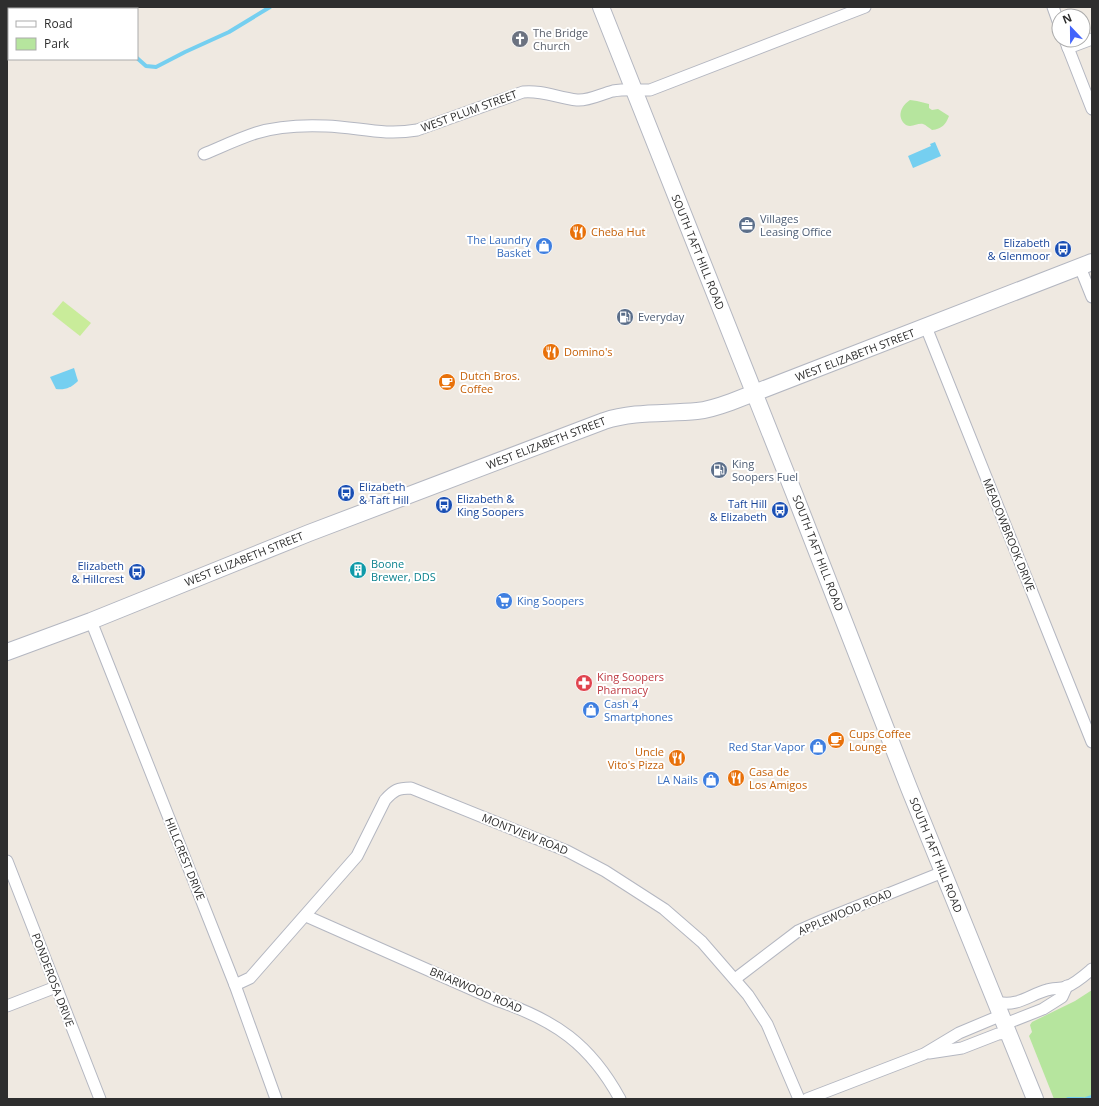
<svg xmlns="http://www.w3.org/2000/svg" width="1099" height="1106" font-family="'Open Sans',sans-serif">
<rect width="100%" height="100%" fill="#efe9e1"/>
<!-- green -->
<g fill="#b6e59e">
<path d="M 910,100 L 917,101 L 929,104 L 929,108 L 932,110 L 938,109 L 949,116 C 946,124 942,129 932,130 C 929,128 926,125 923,124 C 917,123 912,128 906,125 C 896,117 901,106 910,100 Z"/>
<polygon points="1092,990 1092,1099 1054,1099 1029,1036 1032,1032 1030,1025 1032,1022 1075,1001"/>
</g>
<!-- pitch -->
<polygon fill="#c9ec9a" points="63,301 91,323 80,336 52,314"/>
<!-- water -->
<g fill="#75cff0">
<polygon points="935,142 941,156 913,168 908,156 931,146 930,144"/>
<path d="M 74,368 L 78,381 C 71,388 65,390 56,389 L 50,377 Z"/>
</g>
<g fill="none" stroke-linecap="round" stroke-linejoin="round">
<!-- stream -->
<g stroke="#75cff0" stroke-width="4">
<polyline points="49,7 59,9"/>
<polyline points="137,58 146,66 156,67 185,52 229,32 270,7"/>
<polyline points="1068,1099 1083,1099"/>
<polyline points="1086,1099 1092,1097"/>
</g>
<!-- street casing -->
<g stroke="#b4b7c1" stroke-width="13">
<g id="street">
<polyline points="1053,7 1059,24"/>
<polyline points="1065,40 1092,109"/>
<polyline points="1068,48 1092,39"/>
<path d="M 204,154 C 221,147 238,139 256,133 C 278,126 302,125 326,126 C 358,127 383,136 417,130 L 523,92 C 542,90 558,98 577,100 C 589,101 601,94 613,91 C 624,89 638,90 650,90 L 865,7"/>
<polyline points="1080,267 1092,297"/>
<polyline points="926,327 1092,742"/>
<polyline points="91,621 235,985 276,1099"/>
<polyline points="7,861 100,1099"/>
<path d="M 306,916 L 496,1000 C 555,1020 590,1044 620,1099"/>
<polyline points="735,979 798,931 823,920 943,872"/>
<path d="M 235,985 L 250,978 L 357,856 L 385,800 C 394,790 398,788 411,788 L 567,851 L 605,871 L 664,909 L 702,942 L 748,995 L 767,1024 L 799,1099"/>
<path d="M 997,1002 C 1018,1007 1029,995 1047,990 C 1053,988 1060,989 1066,987 C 1075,984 1085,975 1092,969"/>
<polyline points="7,1006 56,987"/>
<polyline points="1005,1024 1043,1009 1062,997 1067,986"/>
<polyline points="929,1053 962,1048 998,1034 1009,1033"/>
<polyline points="807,1099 924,1054 959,1033 1002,1015"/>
</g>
</g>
<!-- secondary casing -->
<g stroke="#b4b7c1" stroke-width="18">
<g id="secondary">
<polyline points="601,7 794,493 909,788 1035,1099"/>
<path d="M 7,652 L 91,621 L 309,533 L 604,421 C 634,411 666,414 697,411 C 709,410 720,406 731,402 L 1092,262"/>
</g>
</g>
<!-- street -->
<use href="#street" stroke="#fff" stroke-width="11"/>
<!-- secondary -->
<use href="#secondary" stroke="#fff" stroke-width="16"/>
</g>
<!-- icons -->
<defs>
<g id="church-disc" transform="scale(0.9)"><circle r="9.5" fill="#6b7280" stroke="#fff"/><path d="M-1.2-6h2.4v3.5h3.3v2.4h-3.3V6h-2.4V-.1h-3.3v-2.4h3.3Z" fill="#fff"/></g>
<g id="office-disc" transform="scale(0.9)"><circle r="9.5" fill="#5c6f8a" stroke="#fff"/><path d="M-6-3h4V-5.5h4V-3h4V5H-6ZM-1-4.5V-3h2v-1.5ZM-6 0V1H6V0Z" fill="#fff"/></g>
<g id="restaurant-disc" transform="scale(0.9)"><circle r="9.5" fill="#e8710a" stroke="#fff"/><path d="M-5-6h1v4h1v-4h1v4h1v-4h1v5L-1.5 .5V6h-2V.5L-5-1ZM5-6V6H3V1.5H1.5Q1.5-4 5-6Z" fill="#fff"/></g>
<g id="shop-disc" transform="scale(0.9)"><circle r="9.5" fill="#3f7fe0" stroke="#fff"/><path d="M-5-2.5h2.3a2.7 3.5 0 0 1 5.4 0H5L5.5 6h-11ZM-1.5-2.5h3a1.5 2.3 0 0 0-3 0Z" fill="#fff"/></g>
<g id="bus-disc" transform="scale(0.9)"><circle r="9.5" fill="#1a4fb4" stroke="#fff"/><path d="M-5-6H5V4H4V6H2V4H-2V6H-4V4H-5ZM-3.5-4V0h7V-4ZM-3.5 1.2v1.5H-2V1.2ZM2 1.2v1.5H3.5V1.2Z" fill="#fff"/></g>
<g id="fuel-disc" transform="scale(0.9)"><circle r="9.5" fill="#5c6f8a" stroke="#fff"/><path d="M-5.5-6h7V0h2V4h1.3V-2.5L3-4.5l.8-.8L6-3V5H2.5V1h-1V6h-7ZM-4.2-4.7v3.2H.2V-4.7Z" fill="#fff"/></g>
<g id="cafe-disc" transform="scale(0.9)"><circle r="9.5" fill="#e8710a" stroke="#fff"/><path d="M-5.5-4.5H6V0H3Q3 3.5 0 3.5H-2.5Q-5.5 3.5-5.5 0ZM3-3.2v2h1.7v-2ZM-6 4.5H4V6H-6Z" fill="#fff"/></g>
<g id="building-disc" transform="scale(0.9)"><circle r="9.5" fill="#0f9aa8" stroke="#fff"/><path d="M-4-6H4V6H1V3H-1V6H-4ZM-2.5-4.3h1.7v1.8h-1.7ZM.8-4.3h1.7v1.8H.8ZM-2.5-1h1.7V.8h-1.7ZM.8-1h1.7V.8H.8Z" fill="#fff"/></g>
<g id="supermarket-disc" transform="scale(0.9)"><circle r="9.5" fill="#3f7fe0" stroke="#fff"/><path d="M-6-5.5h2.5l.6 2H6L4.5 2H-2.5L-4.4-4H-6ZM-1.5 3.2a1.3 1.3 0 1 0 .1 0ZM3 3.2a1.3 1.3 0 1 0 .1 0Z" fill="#fff"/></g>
<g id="pharmacy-disc" transform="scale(0.9)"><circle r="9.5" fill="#e0444e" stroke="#fff"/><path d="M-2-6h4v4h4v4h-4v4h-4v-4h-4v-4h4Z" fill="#fff"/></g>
</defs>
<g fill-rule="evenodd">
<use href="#church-disc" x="520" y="39"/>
<use href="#office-disc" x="747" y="225"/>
<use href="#restaurant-disc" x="578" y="232"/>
<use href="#shop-disc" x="544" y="246"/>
<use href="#bus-disc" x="1063" y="249"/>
<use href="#fuel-disc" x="625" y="317"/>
<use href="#restaurant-disc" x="551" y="352"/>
<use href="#cafe-disc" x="447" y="382"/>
<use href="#fuel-disc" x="719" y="470"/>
<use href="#bus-disc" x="346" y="493"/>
<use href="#bus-disc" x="444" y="505"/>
<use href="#bus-disc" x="780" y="510"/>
<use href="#building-disc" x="358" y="570"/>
<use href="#bus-disc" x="137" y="572"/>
<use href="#supermarket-disc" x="504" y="601"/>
<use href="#pharmacy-disc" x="584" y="683"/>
<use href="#shop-disc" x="591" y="710"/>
<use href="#cafe-disc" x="836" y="740"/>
<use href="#shop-disc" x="818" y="747"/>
<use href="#restaurant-disc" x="677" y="758"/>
<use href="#restaurant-disc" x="736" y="778"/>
<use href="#shop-disc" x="711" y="780"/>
</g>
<g text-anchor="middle" stroke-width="4" stroke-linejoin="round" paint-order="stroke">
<!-- worship labels -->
<g font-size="11" fill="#5b616d" stroke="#fff" text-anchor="start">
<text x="533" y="37">The Bridge<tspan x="533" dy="13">Church</tspan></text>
</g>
<!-- street labels -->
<g font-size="11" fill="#2e2e2e" stroke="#fff">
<text transform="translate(469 111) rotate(-20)" y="4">WEST PLUM STREET</text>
<text transform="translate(698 252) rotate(68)" y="4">SOUTH TAFT HILL ROAD</text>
<text transform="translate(855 355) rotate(-21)" y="4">WEST ELIZABETH STREET</text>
<text transform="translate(546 443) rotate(-21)" y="4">WEST ELIZABETH STREET</text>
<text transform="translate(1009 535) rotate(68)" y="4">MEADOWBROOK DRIVE</text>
<text transform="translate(818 553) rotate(69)" y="4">SOUTH TAFT HILL ROAD</text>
<text transform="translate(244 559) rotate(-22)" y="4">WEST ELIZABETH STREET</text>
<text transform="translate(525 834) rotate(22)" y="4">MONTVIEW ROAD</text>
<text transform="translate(936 855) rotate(68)" y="4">SOUTH TAFT HILL ROAD</text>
<text transform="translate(185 859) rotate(68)" y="4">HILLCREST DRIVE</text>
<text transform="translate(845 912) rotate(-23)" y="4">APPLEWOOD ROAD</text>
<text transform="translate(53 980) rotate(69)" y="4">PONDEROSA DRIVE</text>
<text transform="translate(476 990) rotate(23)" y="4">BRIARWOOD ROAD</text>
</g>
<!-- service labels -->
<g font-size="11" fill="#4e5e75" stroke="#fff" text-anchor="start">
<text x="760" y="223">Villages<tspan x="760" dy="13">Leasing Office</tspan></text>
<text x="638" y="321">Everyday</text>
<text x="732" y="468">King<tspan x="732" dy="13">Soopers Fuel</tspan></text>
</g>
<!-- food labels -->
<g font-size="11" fill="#c56008" stroke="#fff" text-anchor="start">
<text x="591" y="236">Cheba Hut</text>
<text x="564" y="356">Domino's</text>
<text x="460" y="380">Dutch Bros.<tspan x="460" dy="13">Coffee</tspan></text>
<text x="849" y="738">Cups Coffee<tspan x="849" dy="13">Lounge</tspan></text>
<text x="664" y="756" text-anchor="end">Uncle<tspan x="664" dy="13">Vito's Pizza</tspan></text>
<text x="749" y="776">Casa de<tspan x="749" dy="13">Los Amigos</tspan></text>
</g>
<!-- shop labels -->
<g font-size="11" fill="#366cbe" stroke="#fff" text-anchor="end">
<text x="531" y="244">The Laundry<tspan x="531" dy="13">Basket</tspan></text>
<text x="517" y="605" text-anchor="start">King Soopers</text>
<text x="604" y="708" text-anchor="start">Cash 4<tspan x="604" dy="13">Smartphones</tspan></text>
<text x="805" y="751">Red Star Vapor</text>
<text x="698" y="784">LA Nails</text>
</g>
<!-- transit labels -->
<g font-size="11" fill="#164399" stroke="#fff" text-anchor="end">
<text x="1050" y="247">Elizabeth<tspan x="1050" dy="13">&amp; Glenmoor</tspan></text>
<text x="359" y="491" text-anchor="start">Elizabeth<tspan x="359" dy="13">&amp; Taft Hill</tspan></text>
<text x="457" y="503" text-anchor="start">Elizabeth &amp;<tspan x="457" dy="13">King Soopers</tspan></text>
<text x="767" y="508">Taft Hill<tspan x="767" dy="13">&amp; Elizabeth</tspan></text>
<text x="124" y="570">Elizabeth<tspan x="124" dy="13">&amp; Hillcrest</tspan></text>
</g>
<!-- culture labels -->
<g font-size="11" fill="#0d838f" stroke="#fff" text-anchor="start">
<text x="371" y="568">Boone<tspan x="371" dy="13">Brewer, DDS</tspan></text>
</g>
<!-- health labels -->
<g font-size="11" fill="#be3a42" stroke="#fff" text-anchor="start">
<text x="597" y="681">King Soopers<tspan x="597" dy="13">Pharmacy</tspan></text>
</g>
</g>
<!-- border -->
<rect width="1099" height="1106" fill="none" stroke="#2e2e2e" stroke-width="16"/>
<!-- legend -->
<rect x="8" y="8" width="130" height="52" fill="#ffffff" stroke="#ababab"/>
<rect x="16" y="21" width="20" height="6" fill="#ffffff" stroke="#ababab"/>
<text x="44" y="28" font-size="12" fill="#2e2e2e">Road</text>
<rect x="16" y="38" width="20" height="12" fill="#b6e59e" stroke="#ababab"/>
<text x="44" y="48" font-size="12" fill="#2e2e2e">Park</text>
<!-- north arrow -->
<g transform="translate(1071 28) rotate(338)"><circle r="19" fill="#ffffff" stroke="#ababab"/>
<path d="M0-3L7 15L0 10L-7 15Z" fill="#4264fb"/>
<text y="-6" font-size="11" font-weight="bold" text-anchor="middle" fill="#2e2e2e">N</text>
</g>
</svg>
